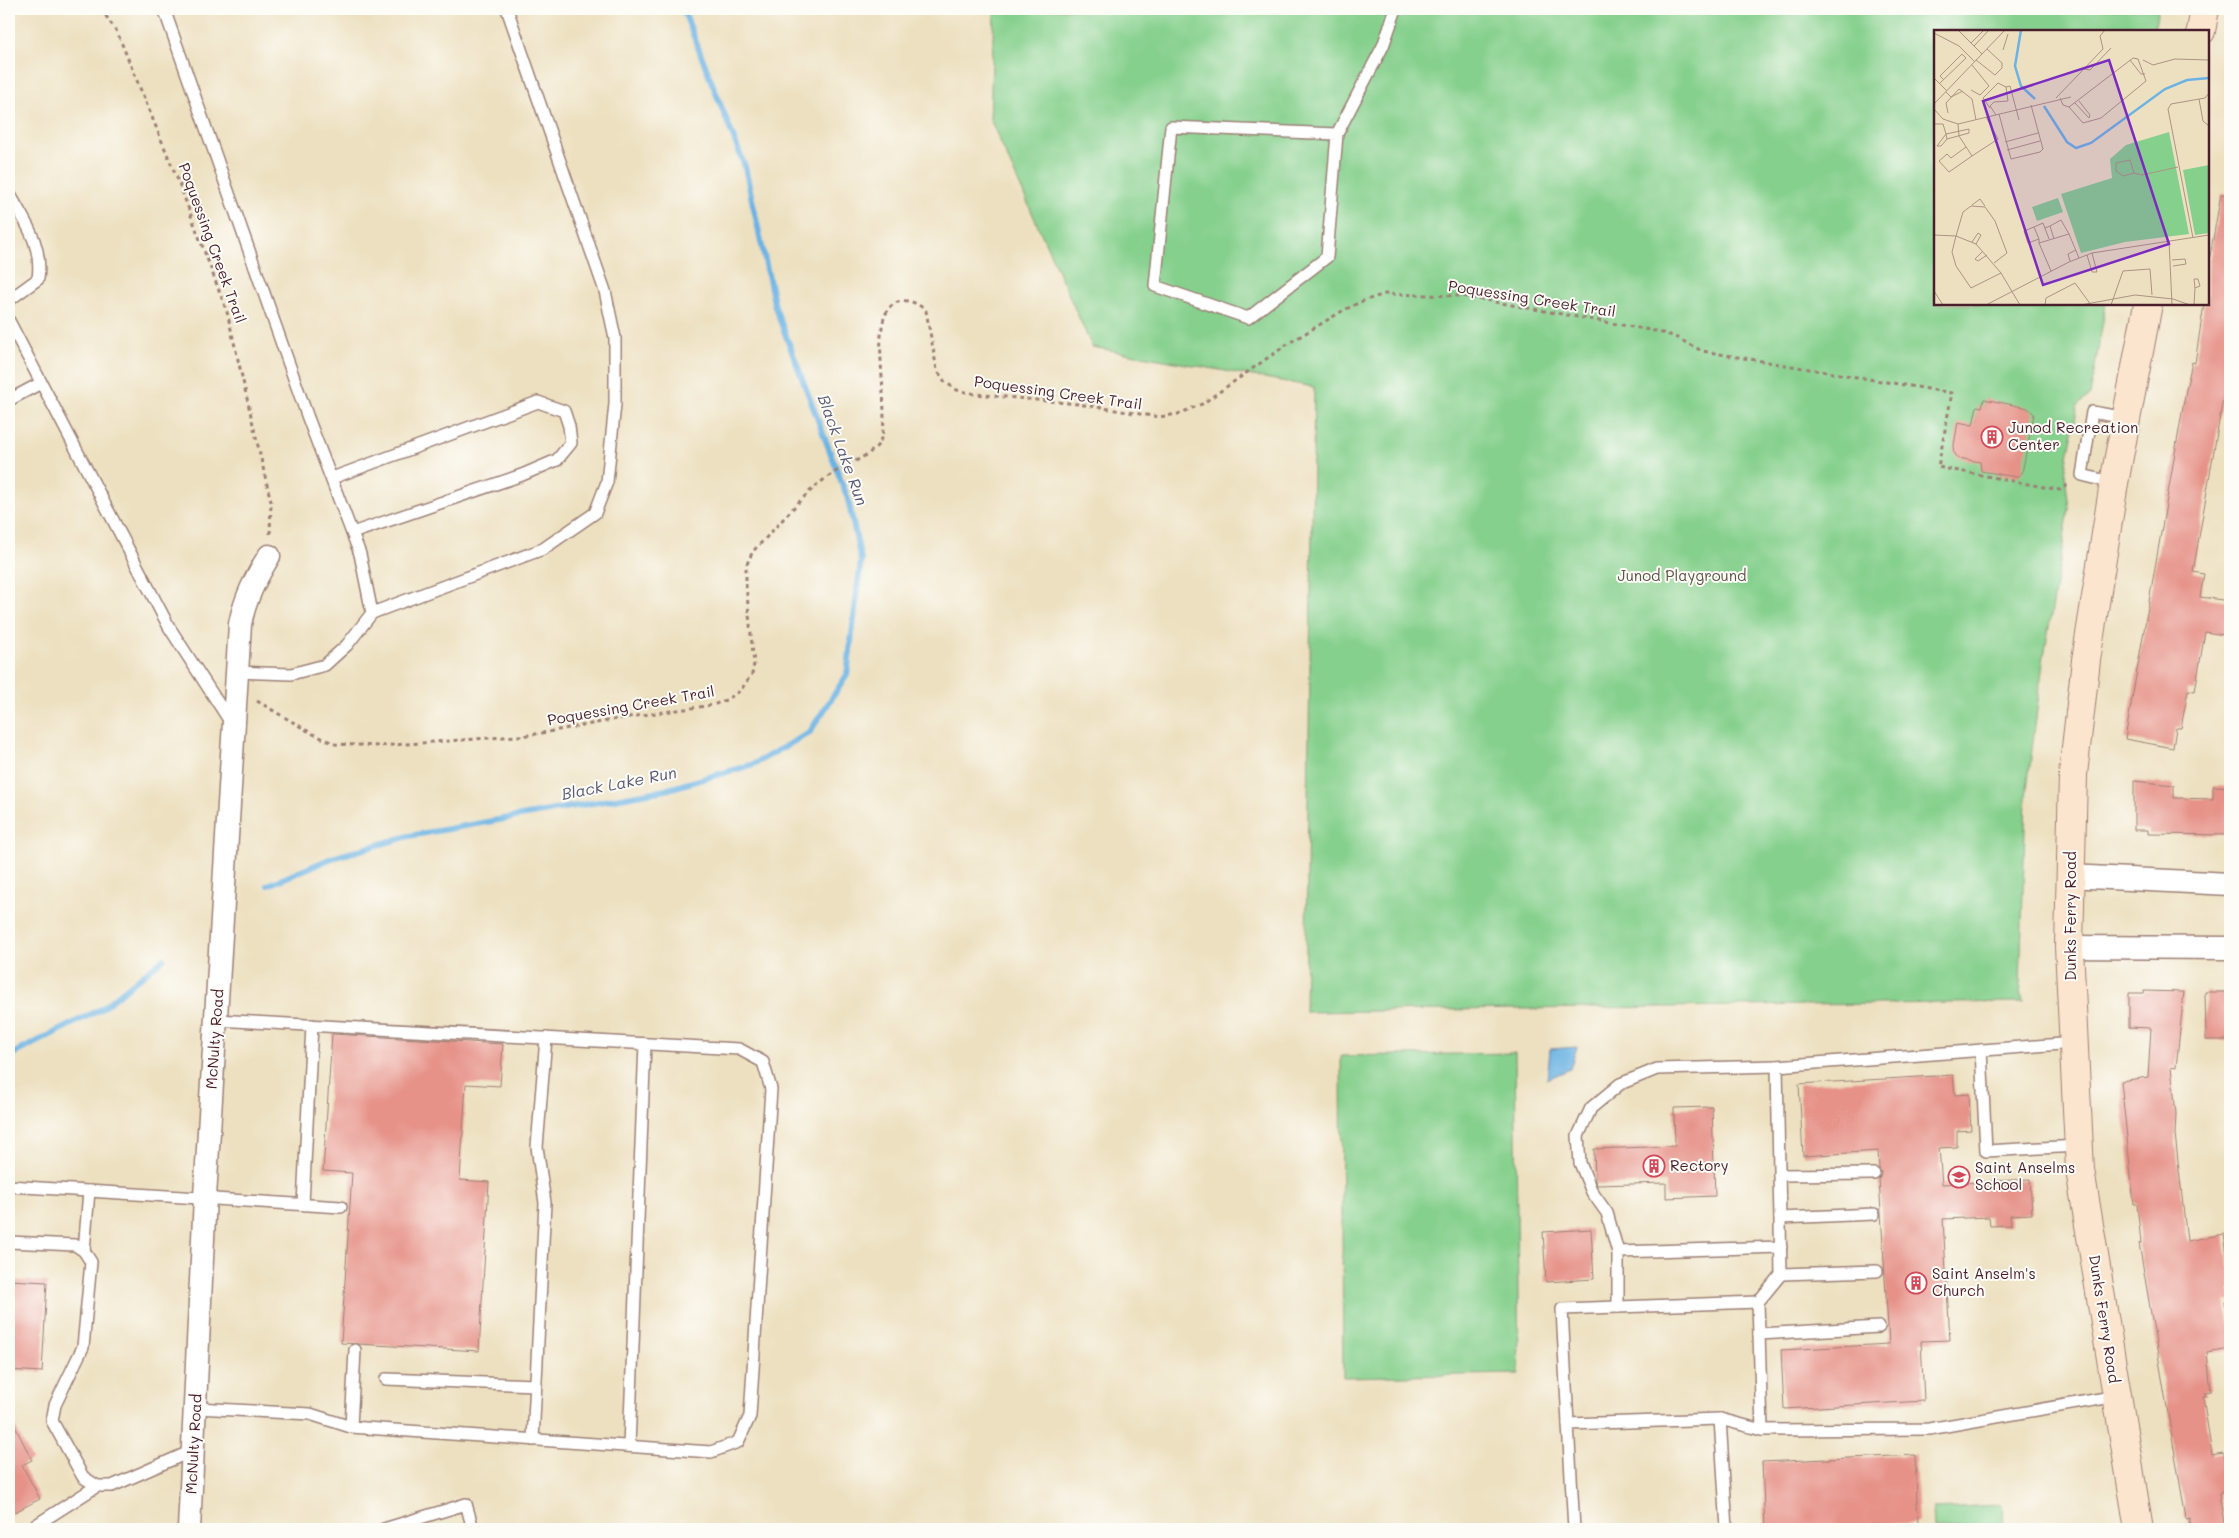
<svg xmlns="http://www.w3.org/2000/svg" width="2239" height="1538" font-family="Mali,sans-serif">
<rect width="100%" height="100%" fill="#fdfcf7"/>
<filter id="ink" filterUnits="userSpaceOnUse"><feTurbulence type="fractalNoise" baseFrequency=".02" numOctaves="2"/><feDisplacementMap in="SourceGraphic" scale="10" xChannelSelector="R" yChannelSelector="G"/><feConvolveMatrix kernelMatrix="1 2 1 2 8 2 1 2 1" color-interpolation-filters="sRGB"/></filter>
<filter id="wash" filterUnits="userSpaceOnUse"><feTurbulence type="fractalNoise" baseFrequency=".0096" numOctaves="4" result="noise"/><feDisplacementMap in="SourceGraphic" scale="20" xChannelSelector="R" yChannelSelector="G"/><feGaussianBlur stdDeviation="1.12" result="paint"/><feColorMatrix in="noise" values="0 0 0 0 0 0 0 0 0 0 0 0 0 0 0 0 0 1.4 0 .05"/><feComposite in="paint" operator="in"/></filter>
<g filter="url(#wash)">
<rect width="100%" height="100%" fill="#ede0c0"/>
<!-- green -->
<g fill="#86d08d" stroke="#68785c">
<polygon points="994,9 2158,9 2154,31 1935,31 1935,304 2106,304 2090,395 2078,405 2065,473 2069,509 2043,662 2026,797 2020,985 2023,1002 1305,1012 1314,387 1092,347 990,119"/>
<polygon points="1515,1053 1519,1374 1343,1377 1341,1056"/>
<polygon points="2002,1505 2003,1529 1934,1529 1933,1508"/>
</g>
<!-- water -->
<polygon fill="#6cb3e3" stroke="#5b6987" points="1577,1047 1570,1069 1547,1079 1550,1049"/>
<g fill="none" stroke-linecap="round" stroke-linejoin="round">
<!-- stream -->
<g stroke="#6cb3e3" stroke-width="6">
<polyline points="268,885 332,858 409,836 665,790 754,764 809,733 847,675 861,560 848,499 775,307 745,167 683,9"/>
<polyline points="9,1056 101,1009 163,959"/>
</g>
</g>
<g id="blocks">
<!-- building -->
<g fill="#e69288">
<polygon points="2221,194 2230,194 2230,375 2227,375 2193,572 2204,574 2200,597 2230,601 2230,636 2205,632 2195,691 2188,690 2181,728 2176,728 2173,748 2125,739 2186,390 2192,362 2195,363 2204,304 2208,304 2208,267"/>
<polygon points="1984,399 2028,408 2034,414 2022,473 2016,477 1981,471 1980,462 1958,458 1953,451 1958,422 1973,425 1977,406 1982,407"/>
<polygon points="2134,781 2174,785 2174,798 2213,799 2213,786 2230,787 2230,835 2148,834 2148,830 2134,830"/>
<polygon points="2144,991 2184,992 2176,1068 2171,1067 2176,1114 2175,1134 2187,1241 2224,1234 2230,1277 2230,1300 2225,1301 2230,1331 2230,1349 2207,1353 2211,1391 2205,1392 2206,1396 2203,1396 2212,1455 2223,1453 2230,1491 2219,1493 2225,1529 2190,1529 2189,1518 2186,1519 2139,1243 2141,1243 2137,1204 2134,1204 2121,1081 2148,1077 2151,1028 2129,1027 2129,993 2143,993"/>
<polygon points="2205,992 2230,992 2230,1040 2206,1040"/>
<polygon points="332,1034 503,1044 500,1086 466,1084 460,1180 489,1182 479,1351 341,1343 352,1173 323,1171"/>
<polygon points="1953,1075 1955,1095 1969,1094 1971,1130 1957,1131 1957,1147 1939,1148 1942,1184 2030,1179 2032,1214 2010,1215 2011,1225 1990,1226 1989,1217 1943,1219 1950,1340 1921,1341 1924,1401 1784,1409 1781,1350 1889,1344 1879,1179 1881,1173 1879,1169 1878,1151 1803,1156 1799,1084"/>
<polygon points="1712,1107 1715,1196 1666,1198 1666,1183 1597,1185 1595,1180 1594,1149 1675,1146 1674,1108"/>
<polygon points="1591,1229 1594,1279 1546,1282 1543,1232"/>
<polygon points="9,1280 47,1282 42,1372 9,1370"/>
<polygon points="9,1415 32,1460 22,1465 40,1499 9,1515"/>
<polygon points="1915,1455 1918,1523 1765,1529 1762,1462"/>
</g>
</g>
</g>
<g filter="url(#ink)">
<use href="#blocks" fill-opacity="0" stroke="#9c8076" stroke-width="1"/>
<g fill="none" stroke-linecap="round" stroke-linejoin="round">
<!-- lane casing -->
<g stroke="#9c8076" stroke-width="14">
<g id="lane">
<polyline points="164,9 308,418 360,554 372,613"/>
<polyline points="1337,134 1171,127 1155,286 1248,318 1327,257 1337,134 1383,46 1396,9"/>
<path d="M 9,193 C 25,222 43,244 38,279 L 9,300"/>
<polyline points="9,321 169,627 231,723"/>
<polyline points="9,400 41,383"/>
<polyline points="332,478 538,402 564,411 569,426 571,443 557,460 522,475 352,533"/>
<polyline points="2114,483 2082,475 2092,412 2126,418"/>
<polyline points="237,672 291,674 325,665 347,645 372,613 543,549 595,513 607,482 615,404 615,338 605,291 507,9"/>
<polyline points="2074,1043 1777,1066 1781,1274 1758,1302 1762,1430 1929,1429 2117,1396"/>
<polyline points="1981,1050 1986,1151 2078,1146"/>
<polyline points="1779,1175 1874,1174"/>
<polyline points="9,1186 341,1207"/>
<polyline points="303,1204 312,1025"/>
<polyline points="1780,1218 1874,1214"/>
<polyline points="9,1242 75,1245 84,1251 91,1262 83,1347 55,1405 52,1421 83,1477 97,1486 112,1486 194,1450"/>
<polyline points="84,1251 89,1191"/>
<polyline points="1618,1252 1607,1213 1592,1192 1580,1163 1578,1136 1591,1108 1620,1084 1657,1069 1777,1066"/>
<polyline points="1781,1274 1877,1271"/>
<polyline points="1618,1307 1618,1252 1781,1247"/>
<polyline points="1759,1334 1879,1327"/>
<polyline points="386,1379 536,1385"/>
<polyline points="197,1408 310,1414 351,1427 711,1452 738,1442 750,1416 771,1089 763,1062 739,1049 216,1020"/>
<polyline points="1720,1419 1727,1529"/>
<polyline points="1568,1424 1562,1309 1758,1302"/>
<polyline points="351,1427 355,1350"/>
<polyline points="533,1440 545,1203 537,1147 546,1038"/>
<polyline points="629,1446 645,1044"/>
<polyline points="30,1529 97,1486"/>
<polyline points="384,1529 466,1504 473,1529"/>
<polyline points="1574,1529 1568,1424 1720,1419 1762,1430"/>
</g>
</g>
<!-- street casing -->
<g stroke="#9c8076" stroke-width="25">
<g id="street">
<polyline points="2069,876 2230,884"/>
<polyline points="2069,947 2230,948"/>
<path d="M 189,1529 L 205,1197 L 240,624 C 245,599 255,579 269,556"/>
</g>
</g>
<!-- secondary casing -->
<g stroke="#9c8076" stroke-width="30">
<g id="secondary">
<polyline points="2201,31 2205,9"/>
<polyline points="2139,1529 2080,1170 2069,947 2073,774 2086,660 2114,483 2148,304"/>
</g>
</g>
<!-- path -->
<g stroke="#9c8076" stroke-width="3" stroke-dasharray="4 4" stroke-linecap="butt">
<polyline points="101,9 117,32 179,183 227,312 271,502 270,536"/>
<path d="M 257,701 L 313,734 L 335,744 L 379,746 L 531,735 L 629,717 L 713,705 L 728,699 L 740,691 L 752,674 L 754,664 L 746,585 L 746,566 L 753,551 C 778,527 800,496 829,476 C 842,466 872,456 879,443 C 896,414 860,307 902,301 C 912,300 920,305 926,311 L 937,370 L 945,382 L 957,390 L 975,394 L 1078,404 L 1159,417 L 1178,414 L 1202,404 L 1289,343 L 1344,310 L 1360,302 L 1385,294 L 1462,296 L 1655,331 L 1673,336 L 1702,351 L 1952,393 L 1938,467 L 2060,490 L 2070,483"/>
</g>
<!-- lane -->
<use href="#lane" stroke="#fff" stroke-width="11"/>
<!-- street -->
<use href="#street" stroke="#fff" stroke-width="22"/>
<!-- secondary -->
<use href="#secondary" stroke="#fbe5cf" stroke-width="28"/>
</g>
</g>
<!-- icons -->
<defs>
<g id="building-ring" transform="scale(1.125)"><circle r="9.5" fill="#fdfcf7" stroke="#d1495b" stroke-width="1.5"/><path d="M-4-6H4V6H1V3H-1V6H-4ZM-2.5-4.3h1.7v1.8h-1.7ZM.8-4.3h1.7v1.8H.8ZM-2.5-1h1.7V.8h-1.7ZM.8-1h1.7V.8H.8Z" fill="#d1495b"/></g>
<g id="school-ring" transform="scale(1.125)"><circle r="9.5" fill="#fdfcf7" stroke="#d1495b" stroke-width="1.5"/><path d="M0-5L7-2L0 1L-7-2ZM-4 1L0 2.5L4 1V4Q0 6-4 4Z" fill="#d1495b"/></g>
</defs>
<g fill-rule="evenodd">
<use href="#building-ring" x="1992" y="437"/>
<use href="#building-ring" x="1654" y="1166"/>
<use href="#school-ring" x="1959" y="1177"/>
<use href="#building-ring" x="1916" y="1283"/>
</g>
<g text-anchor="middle" stroke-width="4" stroke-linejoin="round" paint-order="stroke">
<!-- street labels -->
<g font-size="15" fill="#4a1f2b" stroke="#fdfcf7">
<text transform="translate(212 243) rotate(70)" y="5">Poquessing Creek Trail</text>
<text transform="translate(1532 299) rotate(9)" y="5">Poquessing Creek Trail</text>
<text transform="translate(1058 393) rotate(8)" y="5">Poquessing Creek Trail</text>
<text transform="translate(631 706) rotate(-10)" y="5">Poquessing Creek Trail</text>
<text transform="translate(2071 916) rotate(-90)" y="5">Dunks Ferry Road</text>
<text transform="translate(215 1039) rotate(-86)" y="5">McNulty Road</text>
<text transform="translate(2104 1319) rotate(81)" y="5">Dunks Ferry Road</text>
<text transform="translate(194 1444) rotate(-87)" y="5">McNulty Road</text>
</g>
<!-- poi labels -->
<g font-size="15" fill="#4a1f2b" stroke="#fdfcf7" text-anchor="start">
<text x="2008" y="433">Junod Recreation<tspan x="2008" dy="17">Center</tspan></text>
<text x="1670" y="1171">Rectory</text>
<text x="1975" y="1173">Saint Anselms<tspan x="1975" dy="17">School</tspan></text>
<text x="1932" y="1279">Saint Anselm's<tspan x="1932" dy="17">Church</tspan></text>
</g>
<!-- park labels -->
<g font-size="15" fill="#5c5448" stroke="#fdfcf7">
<text x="1682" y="581">Junod Playground</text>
</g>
<!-- water labels -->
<g font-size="16" font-style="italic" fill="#585a75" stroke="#fdfcf7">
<text transform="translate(843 450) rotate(70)" y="6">Black Lake Run</text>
<text transform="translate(619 783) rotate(-11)" y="6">Black Lake Run</text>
</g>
</g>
<!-- overview -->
<g transform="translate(1934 30)">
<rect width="275" height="275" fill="#ede0c0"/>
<path d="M 235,102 L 255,204 L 191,212 L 147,223 L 127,164 L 178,148 L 176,129 L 192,115 ZM 275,135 L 275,203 L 261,205 L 249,140 ZM 124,168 L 129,182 L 103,191 L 98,177 Z" fill="#86d08d"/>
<path fill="none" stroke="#6cb3e3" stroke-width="2.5" d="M 87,0 L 81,36 L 87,56 L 101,69M 110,76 L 133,112 L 142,118 L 157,113 L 231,59 L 253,50 L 275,48"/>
<path fill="none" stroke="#ac9384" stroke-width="1" d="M 24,0 L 48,24M 0,3 L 25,16 L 41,32M 37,13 L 50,0M 40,16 L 55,0M 69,20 L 74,4M 42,30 L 61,45 L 68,38 L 68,33 L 53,19M 196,30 L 207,44 L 211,44M 209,30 L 219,35 L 241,29 L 275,30M 150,39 L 156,40 L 177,18M 1,49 L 13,61M 5,54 L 32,28 L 28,24 L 6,46 L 10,50M 37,60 L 46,65 L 55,56 L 38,35M 12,62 L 17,67 L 29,61M 122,68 L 169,19 L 166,6 L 171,0M 126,68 L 129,75 L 135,77 L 199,28 L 204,29 L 212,51 L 167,88 L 149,93 L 135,77M 265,69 L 269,91 L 275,96M 141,73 L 155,88 L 156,85 L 145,71M 0,74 L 71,0M 56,78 L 49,68 L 64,53 L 72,57M 0,79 L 9,89 L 24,94 L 137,67M 14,83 L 12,73 L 25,59 L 38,69 L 42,90M 65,84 L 77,129 L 106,122 L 109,119 L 97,75M 62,85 L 56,76 L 60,72 L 74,71 L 72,57 L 76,56 L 85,90M 0,94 L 9,94 L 12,104 L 13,109 L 35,103 L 35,99 L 12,104 L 3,116 L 7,116 L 13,109M 24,94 L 25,106 L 38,126 L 64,109 L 52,87M 71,112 L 104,103M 32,117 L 17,128 L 13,124 L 5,131 L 15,142 L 38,126M 73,120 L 106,111M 200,143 L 189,146 L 182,141 L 182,133 L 196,130 L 200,143 L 208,145 L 244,137M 38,175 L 46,169 L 51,176M 116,196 L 127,190 L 135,204M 100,197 L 109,193 L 115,209M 111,198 L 116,196 L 120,209M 0,205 L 22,206 L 42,214 L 67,243 L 86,275M 259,208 L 234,79 L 237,74 L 271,68 L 275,63M 105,209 L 94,213 L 90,201 L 100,197 L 105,209 L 105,213M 235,211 L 238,275M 38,212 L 44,203 L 47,205 L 42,214M 49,221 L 41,229 L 44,231 L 53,225M 153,225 L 158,242 L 163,242 L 158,223M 238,230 L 251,229 L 252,234 L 239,236M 136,231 L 134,224 L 142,220M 60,233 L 73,223 L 61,191 L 51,177 L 37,176 L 29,182 L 22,206 L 18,222 L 22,236 L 37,258 L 67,243M 117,241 L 105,213 L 135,204 L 145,228M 260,249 L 264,249 L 266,256 L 261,258 ZM 0,261 L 9,275M 52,275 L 135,232 L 158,223 L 275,205M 111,275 L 112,268 L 141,253 L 157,275M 147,275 L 201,265 L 239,269 L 256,275M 177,275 L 189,241 L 216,239 L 218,265M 260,275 L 261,258"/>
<path fill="#7b2cbf" fill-opacity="0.15" stroke="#7b2cbf" stroke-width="2.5" d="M 175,30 L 235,214 L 109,255 L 49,71 Z"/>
<rect width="275" height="275" fill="none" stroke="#4a1f2b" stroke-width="2.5"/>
</g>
<!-- margin -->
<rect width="2239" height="1538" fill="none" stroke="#fdfcf7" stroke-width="30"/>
</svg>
